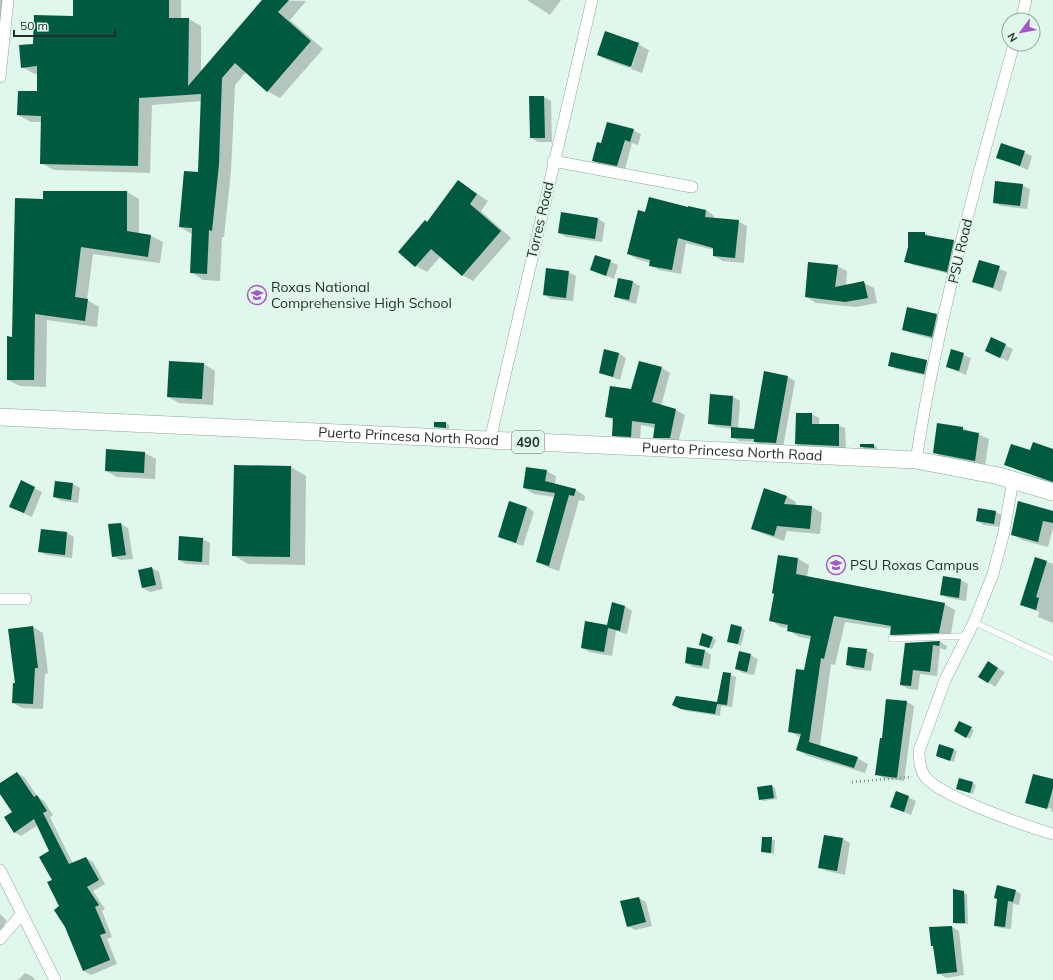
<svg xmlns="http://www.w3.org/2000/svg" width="1053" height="980" font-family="Mulish,sans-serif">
<rect width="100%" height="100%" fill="#e0f7ec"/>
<!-- shadow -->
<g fill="#0003" fill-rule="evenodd">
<polygon points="0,0 11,0 0,52"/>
<polygon points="74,0 181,0 181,19 189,19 201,26 201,73 263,0 306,1 290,20 323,49 280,98 267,91 246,72 235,85 231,172 224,237 222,237 220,281 203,280 191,272 192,234 180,227 199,173 202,101 152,105 150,173 54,170 41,163 42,122 31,122 18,115 38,92 38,74 35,74 22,67 34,45 74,17"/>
<polygon points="527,0 561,0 550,15"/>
<polygon points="637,44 629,68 609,61 598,55 638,44 649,50 642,73 631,69 639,44"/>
<polygon points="544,97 551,101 552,142 538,142 531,138"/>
<polygon points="633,130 641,134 638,145 632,143 625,169 600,165 593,161 602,144"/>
<polygon points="1002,144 1032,156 1028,170 997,157"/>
<polygon points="458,181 488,201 481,211 511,238 473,281 462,275 441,256 427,272 416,266 427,223"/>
<polygon points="1022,185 1030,189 1027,209 1001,206 994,202"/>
<polygon points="127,192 139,199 139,234 151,236 163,242 160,263 93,254 87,300 99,307 97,327 47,320 46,387 20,386 8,380 13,338 44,200"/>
<polygon points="688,208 706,210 714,216 714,218 738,221 747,226 744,263 723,261 714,256 714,250 686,243 681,274 659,270 650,265 651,263 637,259 628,254 646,213"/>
<polygon points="562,213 598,219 605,223 602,242 566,237 559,233"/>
<polygon points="924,233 932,238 954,241 961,245 954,275 913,265 906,261"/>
<polygon points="596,256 618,265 614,279 592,270"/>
<polygon points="980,261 1007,272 1001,292 974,281"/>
<polygon points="837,266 847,271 846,286 864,283 874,288 877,303 856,307 816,303 806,297"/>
<polygon points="568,272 576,276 573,301 551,299 544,295"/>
<polygon points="619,279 633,282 640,286 636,304 622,300 615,296"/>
<polygon points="937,315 944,320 939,341 910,333 903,329"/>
<polygon points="992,339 1013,349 1008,361 993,355"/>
<polygon points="952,351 971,358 966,375 947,367"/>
<polygon points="618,353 626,358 620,380 600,373"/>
<polygon points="892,353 927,361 934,365 932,377 896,369 889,365"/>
<polygon points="204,364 215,371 213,405 179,403 168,397"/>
<polygon points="662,368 670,373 661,406 676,410 685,415 678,443 663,442 654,437 656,428 641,425 640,441 622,440 613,435 614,421 606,416 632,390"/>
<polygon points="788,377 795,381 783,447 762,446 756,442 739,441 732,437 732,429 716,427 709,423 733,397 740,401 738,429 755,431"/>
<polygon points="812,414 819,418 819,425 838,425 845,428 846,450 802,448 796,444"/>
<polygon points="446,423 449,425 449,429 435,427"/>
<polygon points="963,428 989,439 985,466 943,458 934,452"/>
<polygon points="861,445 874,445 877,447 877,449 864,449"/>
<polygon points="107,450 145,453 156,459 155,479 117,477 106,471"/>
<polygon points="1053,450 1053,484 1005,464 1031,451"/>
<polygon points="235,466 291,467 306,476 305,565 248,564 233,555"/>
<polygon points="546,471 556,476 555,485 576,490 585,496 584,501 579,500 559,571 547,567 537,561 555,497 534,494 524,488"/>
<polygon points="21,482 42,492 32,517 10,507"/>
<polygon points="73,484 80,488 78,503 61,501 54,497"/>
<polygon points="786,496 796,502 795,506 812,507 822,513 820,534 787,531 784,541 763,534 753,528"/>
<polygon points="527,507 534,512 523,546 499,537"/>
<polygon points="1053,511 1053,528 1048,547 1022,540 1012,534"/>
<polygon points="996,512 1003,516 1001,527 984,525 977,521"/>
<polygon points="121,524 128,528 133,559 120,560 113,556 109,525"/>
<polygon points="42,530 67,533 74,537 72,558 46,555 39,551"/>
<polygon points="180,537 203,539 210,543 209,565 186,564 179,560"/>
<polygon points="779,556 798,559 809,565 807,577 944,604 955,610 950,639 902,641 891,635 892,629 845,622 835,665 831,664 820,746 857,758 868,764 865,773 808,756 797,750 801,738 789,731 805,671 811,639 799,637 788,630 788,628 781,627 770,620 775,594"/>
<polygon points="1035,558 1053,564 1053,623 1038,617 1039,612 1022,605"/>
<polygon points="152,568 159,572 163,589 150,592 143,588 139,571"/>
<polygon points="944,577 961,580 968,584 966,601 948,598 941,594"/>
<polygon points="613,604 625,606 632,611 627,634 616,631 612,656 589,652 582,648 608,626"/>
<polygon points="732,625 745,630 741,646 728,641"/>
<polygon points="33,627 43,633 48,673 45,674 43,709 22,708 13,703"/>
<polygon points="712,638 716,640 712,649 703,646"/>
<polygon points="940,642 947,646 946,650 940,648 937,676 920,674 918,690 909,689 901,685 906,644"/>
<polygon points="704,650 711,655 709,669 693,667 686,663"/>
<polygon points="866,650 874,654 871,671 854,669 847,665"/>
<polygon points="750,655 758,659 754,675 743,673 736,669"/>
<polygon points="996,667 1005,672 995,687 988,682"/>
<polygon points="724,673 736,677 732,707 721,706 720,716 687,711 678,708 717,703"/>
<polygon points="907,702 914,706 904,781 883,778 876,774 883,739"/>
<polygon points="960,722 974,730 970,739 955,731"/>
<polygon points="940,745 957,751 954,762 937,756"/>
<polygon points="17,773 24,777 38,797 44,801 53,815 50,817 73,864 86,858 93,862 105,884 93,891 105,909 102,911 112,937 107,939 117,964 91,975 84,971 61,907 54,880 50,851 38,825 21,836 14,832 13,812 0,793 0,785"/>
<path d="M 1053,780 L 1053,812 L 1034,806 L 1027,802 ZM 1033,804 L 1052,809 L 1052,811 L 1033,806 Z"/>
<polygon points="972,783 976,785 973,794 961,790"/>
<polygon points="772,786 775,788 777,799 763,801 760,799 758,788"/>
<polygon points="897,792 916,801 911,815 892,807"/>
<polygon points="763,838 775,840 774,854 762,852"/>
<polygon points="843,839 850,843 845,875 827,871 819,867"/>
<polygon points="954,890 967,894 968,924 957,924 954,923"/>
<polygon points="1016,891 1021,894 1019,905 1013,904 1011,929 1000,928 995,925 998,899"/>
<polygon points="639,898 646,902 652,926 635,930 628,926"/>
<polygon points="0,914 7,921 4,924 12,931 3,944 0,942"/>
<polygon points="952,927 959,931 964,975 946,978 938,973 935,947 932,945"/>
<polygon points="25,973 33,977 35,980 18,980"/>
</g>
<!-- building -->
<g fill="#005a3f">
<polygon points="73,0 169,0 169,18 189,18 188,86 262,0 289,0 278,12 311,41 267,92 235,63 222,78 219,164 212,231 209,230 207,274 190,273 192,228 179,227 184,171 198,172 201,94 139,98 138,166 40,164 41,116 17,115 18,91 37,91 37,66 21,68 19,45 33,44 34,15 73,16"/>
<polygon points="605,31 639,43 631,67 597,55"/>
<polygon points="529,96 544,96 545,138 530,138"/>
<polygon points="607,122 634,129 630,142 625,140 617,166 592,161 597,142 601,143"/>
<polygon points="1001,143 1025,151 1020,166 996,158"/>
<polygon points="458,180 477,194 470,204 501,231 462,276 431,249 415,267 398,252 425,220 427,222"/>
<polygon points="995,181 1023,184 1020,206 993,203"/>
<polygon points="43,191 127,191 127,231 151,235 148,257 81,247 75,297 88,299 85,321 35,314 34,380 7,380 7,336 12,337 15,198 43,199"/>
<polygon points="649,197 688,207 688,206 706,210 705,217 739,220 735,258 713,256 713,248 678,238 672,270 649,266 650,260 627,254 638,210 645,212"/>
<polygon points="561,212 598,218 595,239 558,233"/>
<polygon points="908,232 925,232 925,235 954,240 947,272 904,262 908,247"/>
<polygon points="595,255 611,260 606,276 590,270"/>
<polygon points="979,260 1000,266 993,288 972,282"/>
<polygon points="808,262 838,265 835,287 864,281 868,298 845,302 805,297"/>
<polygon points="546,268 569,271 566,298 543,295"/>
<polygon points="618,278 633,281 629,300 614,297"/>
<polygon points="907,307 937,314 932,337 902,330"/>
<polygon points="991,337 1006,344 1000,358 985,351"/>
<polygon points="604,349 619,353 613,377 599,373"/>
<polygon points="951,349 964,353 959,371 946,367"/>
<polygon points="891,352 927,360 924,374 888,366"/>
<polygon points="169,361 204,363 202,399 167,397"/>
<polygon points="639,361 662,367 652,402 676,409 670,438 653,438 655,424 632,421 631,437 612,436 613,418 605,417 610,386 631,389"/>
<polygon points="764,371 788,376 776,443 754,442 754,439 731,438 731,427 754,429"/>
<polygon points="710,394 733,396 731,426 708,424"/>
<polygon points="796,413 812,413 812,424 839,424 839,446 795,444"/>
<polygon points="434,422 446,422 446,428 434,427"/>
<polygon points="937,423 963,427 963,430 979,433 975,461 933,453"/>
<polygon points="1033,442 1053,449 1053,482 1004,465 1011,444 1030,450"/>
<polygon points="860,444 874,444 874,448 860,447"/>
<polygon points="106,449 145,452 144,473 105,471"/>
<polygon points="234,465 291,466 290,557 232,556"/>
<polygon points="526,467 547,470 545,481 576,489 574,496 569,495 549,566 536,562 555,493 523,488"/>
<polygon points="21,480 35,487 24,513 9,507"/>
<polygon points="55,481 73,483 71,500 53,497"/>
<polygon points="764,488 787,496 784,504 812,506 810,529 777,526 774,536 751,529"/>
<polygon points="509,501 527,507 516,543 498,537"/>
<polygon points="1018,501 1053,511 1053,523 1043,521 1038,542 1011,535"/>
<polygon points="978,508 996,511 994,524 976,521"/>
<polygon points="121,523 126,555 112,557 108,524"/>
<polygon points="41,529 67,532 65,555 38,552"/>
<polygon points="179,536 203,538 202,562 178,560"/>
<polygon points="778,555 798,558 796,574 945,603 939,633 890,635 891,626 834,616 824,659 821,658 809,742 858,757 854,768 796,750 801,734 788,732 796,669 804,670 811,636 787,631 788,625 769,621 774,594 772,593"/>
<polygon points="1035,557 1047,561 1036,597 1039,598 1036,610 1020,605"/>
<polygon points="152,567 156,585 142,588 138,570"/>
<polygon points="943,576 961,579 959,598 940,595"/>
<polygon points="612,602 625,606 620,631 608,628 604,652 581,648 585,621 607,625"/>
<polygon points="731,624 742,627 738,644 727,642"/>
<polygon points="33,626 38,668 35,668 33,704 12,703 13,683 15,683 8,629"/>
<polygon points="702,633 713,637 709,648 699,645"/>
<polygon points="940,641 939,646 933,645 930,672 913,670 911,686 900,685 905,643"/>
<polygon points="687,647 705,650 702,666 685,663"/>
<polygon points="848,647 867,649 864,668 846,665"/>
<polygon points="739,651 751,654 747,672 735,669"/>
<polygon points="988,661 998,668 988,683 978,677"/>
<polygon points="723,672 731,673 727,705 717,704 715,714 681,709 672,705 676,696 717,702"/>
<polygon points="886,699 907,701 897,778 875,775 880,738 882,738"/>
<polygon points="959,721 972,727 966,738 954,731"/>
<polygon points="939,744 954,749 950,761 936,756"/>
<polygon points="17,772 34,797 37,795 47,811 43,813 69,864 86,857 99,880 87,887 99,905 95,907 106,933 100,935 110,960 83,971 65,927 54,910 59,906 47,882 52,880 39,857 49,851 34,819 14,833 4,817 12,812 0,794 0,783"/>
<polygon points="1033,774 1053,779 1053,788 1047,809 1025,803"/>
<polygon points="959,778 973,782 970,793 956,789"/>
<polygon points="772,785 774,798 759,800 757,787"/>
<polygon points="896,791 909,796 904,812 890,807"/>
<polygon points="824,835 843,838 837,871 818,868"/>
<polygon points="762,837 772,837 771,853 761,852"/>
<polygon points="997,885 1016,890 1013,902 1008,901 1005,927 994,926 997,899 994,898"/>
<polygon points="953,889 964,891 965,923 953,923"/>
<polygon points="639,897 646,922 627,927 620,901"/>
<polygon points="952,926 957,972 937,974 933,946 931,946 929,927"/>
</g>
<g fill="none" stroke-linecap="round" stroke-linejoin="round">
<!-- service casing -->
<g stroke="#8fa49a" stroke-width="6">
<g id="service">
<polyline points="974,622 1053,659"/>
<polyline points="891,639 965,636"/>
</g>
</g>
<!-- minor casing -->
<g stroke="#8fa49a" stroke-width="12">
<g id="minor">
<polyline points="1021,20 1026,0"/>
<polyline points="0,77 8,0"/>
<polyline points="553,161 692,187"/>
<polyline points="490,440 592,0"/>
<path d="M 916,460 C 938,320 976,181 1014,44"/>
<path d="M 1013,480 L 1004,532 L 993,574 L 974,622 L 945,680 L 919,751 C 919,760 920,768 924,775 C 935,795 1029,827 1053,834"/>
<polyline points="0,599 26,599"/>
<polyline points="0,870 55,980"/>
<polyline points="0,939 22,914"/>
</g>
</g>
<!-- primary casing -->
<g stroke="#8fa49a" stroke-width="18">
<g id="primary">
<path id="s1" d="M 0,417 L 916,460 L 999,476 L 1053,492"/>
</g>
</g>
<!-- path -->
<polyline stroke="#7c8c84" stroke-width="2.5" stroke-dasharray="1 3" stroke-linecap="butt" points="852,782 912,777"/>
<!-- service -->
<use href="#service" stroke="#fff" stroke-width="5.5"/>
<!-- minor -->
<use href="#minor" stroke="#fff" stroke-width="11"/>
<!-- primary -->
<use href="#primary" stroke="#fff" stroke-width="17"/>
</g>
<!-- icons -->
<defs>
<g id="school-ring" transform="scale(1)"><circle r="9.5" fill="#e0f7ec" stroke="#a757c7" stroke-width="1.5"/><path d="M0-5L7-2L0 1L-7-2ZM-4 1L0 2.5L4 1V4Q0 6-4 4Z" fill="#a757c7"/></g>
</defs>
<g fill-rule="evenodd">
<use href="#school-ring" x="257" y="295"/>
<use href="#school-ring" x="836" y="565"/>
</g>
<g text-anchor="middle" stroke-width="4" stroke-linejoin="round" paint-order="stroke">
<!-- shield labels -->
<rect fill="#e0f7ec" stroke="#5e6b65" stroke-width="1" x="512" y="431" width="32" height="22" rx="3"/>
<g font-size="13" font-weight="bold" fill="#262f2b">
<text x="528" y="447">490</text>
</g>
<!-- street labels -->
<g font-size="14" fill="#262f2b" stroke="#e0f7ec">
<text transform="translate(540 220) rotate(-77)" y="5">Torres Road</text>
<text transform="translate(960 251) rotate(-77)" y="5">PSU Road</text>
<text dy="5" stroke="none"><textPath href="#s1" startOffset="409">Puerto Princesa North Road</textPath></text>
<text dy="5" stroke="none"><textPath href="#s1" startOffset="733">Puerto Princesa North Road</textPath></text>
</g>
<!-- poi labels -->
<g font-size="14" fill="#262f2b" stroke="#e0f7ec" text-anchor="start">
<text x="271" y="292">Roxas National<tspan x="271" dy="16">Comprehensive High School</tspan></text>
<text x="850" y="570">PSU Roxas Campus</text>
</g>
</g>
<!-- north arrow -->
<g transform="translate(1021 32) rotate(238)"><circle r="19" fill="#e0f7ec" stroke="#96a79f"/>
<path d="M0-3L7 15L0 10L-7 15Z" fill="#a757c7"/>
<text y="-6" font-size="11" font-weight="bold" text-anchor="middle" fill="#262f2b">N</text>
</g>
<!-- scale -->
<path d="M14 30v6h101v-6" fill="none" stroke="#262f2b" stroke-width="2"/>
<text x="20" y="30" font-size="12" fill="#262f2b" stroke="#e0f7ec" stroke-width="3" paint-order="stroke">50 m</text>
</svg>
